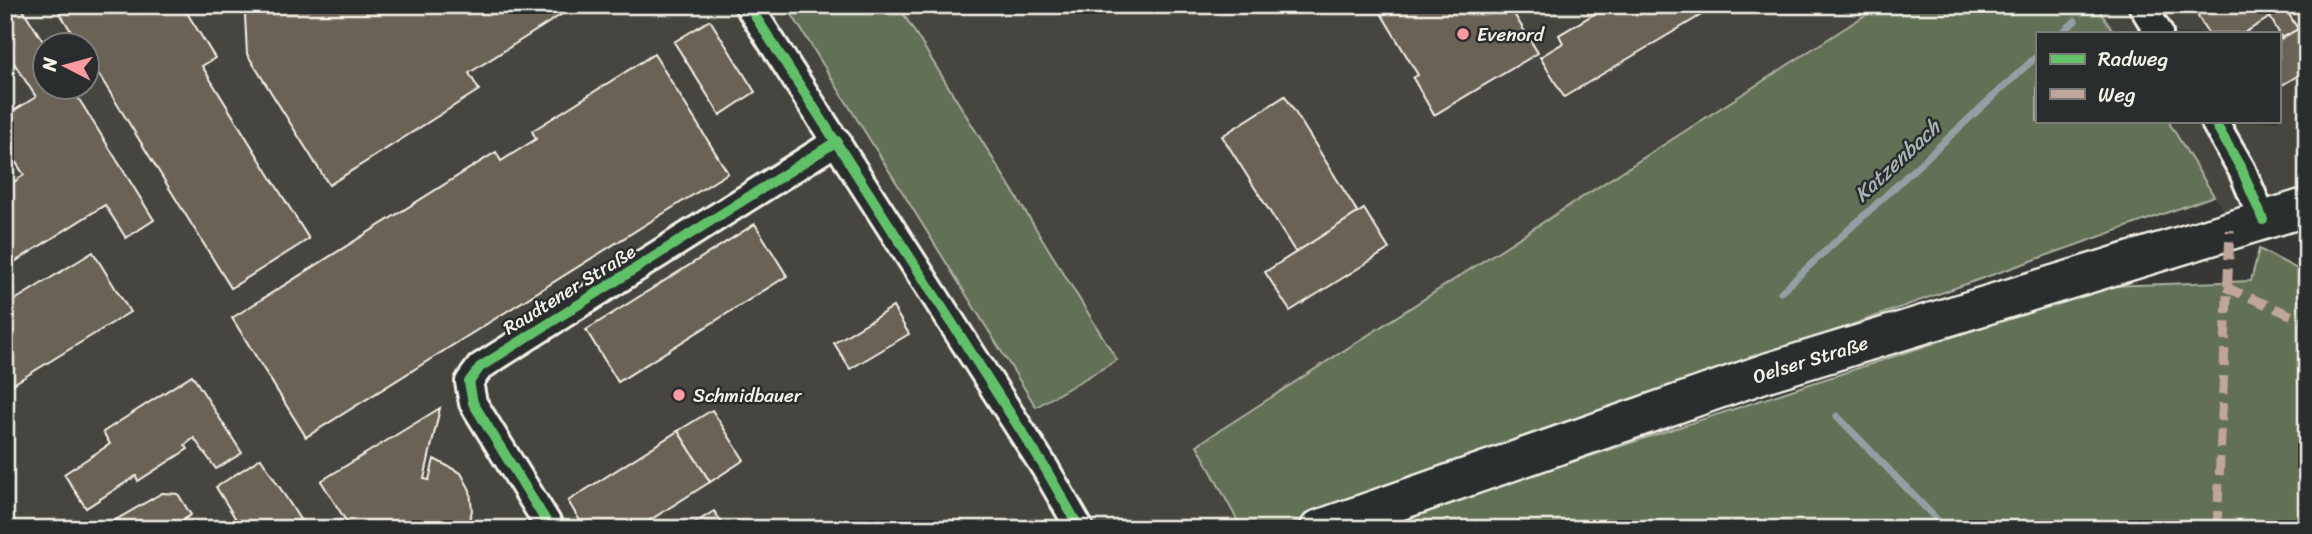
<svg xmlns="http://www.w3.org/2000/svg" width="2312" height="534" font-family="Sriracha,sans-serif">
<rect width="100%" height="100%" fill="#373836"/>
<filter id="ink" filterUnits="userSpaceOnUse"><feTurbulence type="fractalNoise" baseFrequency=".0143" numOctaves="2"/><feDisplacementMap in="SourceGraphic" scale="14" xChannelSelector="R" yChannelSelector="G"/><feConvolveMatrix kernelMatrix="1 2 1 2 8 2 1 2 1" color-interpolation-filters="sRGB"/></filter>
<g filter="url(#ink)">
<!-- built -->
<g fill="#47453f" fill-rule="evenodd">
<path d="M 5,5 L 785,5 L 1036,407 L 1117,359 L 898,5 L 1881,5 L 1197,444 L 1242,529 L 5,529 ZM 46,46 L 88,46 L 88,88 L 46,88 Z"/>
<polygon points="2307,5 2307,226 2244,245 2168,121 2279,121 2279,33 2114,33 2097,6"/>
</g>
<!-- green -->
<g fill="#626f56" stroke="#abb09f" stroke-width="2">
<polygon points="786,5 898,5 1117,360 1036,407"/>
<polygon points="1881,5 2096,5 2114,33 2037,33 2037,121 2168,121 2214,196 1277,529 1242,529 1197,445"/>
<polygon points="2259,249 2307,274 2307,529 1369,529 2108,286 2251,281"/>
</g>
<g fill="none" stroke-linecap="round" stroke-linejoin="round">
<!-- stream -->
<g stroke="#92a0a3" stroke-width="7">
<polyline points="2062,33 2075,21"/>
<polyline points="1781,292 2037,56"/>
<polyline points="1837,416 1946,529"/>
</g>
</g>
<!-- building -->
<g fill="#6b6454" stroke="#f4f1e8" stroke-width="2">
<polygon points="5,5 20,5 46,46 46,88 72,88 154,220 126,238 105,205 5,268 5,188 24,175 5,145 5,116 36,97 5,49"/>
<polygon points="55,5 182,5 215,58 202,66 309,239 231,288 88,57 88,46 80,46"/>
<polygon points="260,5 567,5 570,9 469,73 479,90 329,185 247,54 245,15"/>
<polygon points="1376,5 1528,5 1514,14 1538,53 1434,115 1413,78 1418,75"/>
<polygon points="1609,5 1718,5 1564,97 1540,57 1563,43 1559,35"/>
<polygon points="2191,5 2290,5 2244,33 2208,33"/>
<polygon points="2285,8 2298,29 2282,38 2270,17"/>
<polygon points="710,20 755,92 720,115 674,42"/>
<polygon points="2307,24 2307,70 2279,87 2279,40"/>
<polygon points="654,54 728,173 306,437 232,318 496,152 501,161 536,139 532,131"/>
<polygon points="1285,96 1358,213 1296,253 1222,136"/>
<polygon points="1364,209 1389,249 1290,311 1265,272"/>
<polygon points="755,224 787,276 618,382 586,330"/>
<polygon points="93,252 130,312 5,389 5,306"/>
<polygon points="893,307 909,334 850,369 834,343"/>
<polygon points="192,375 242,453 216,469 194,438 185,445 188,449 138,481 136,476 86,508 64,474 110,444 103,432"/>
<polygon points="440,408 424,479 429,480 434,459 461,473 470,490 472,511 466,529 351,529 321,481"/>
<polygon points="712,410 744,460 710,482 678,431"/>
<polygon points="678,431 710,482 636,529 585,529 568,501"/>
<polygon points="261,458 306,529 242,529 216,487"/>
<polygon points="162,493 178,494 191,515 169,529 100,529"/>
<polygon points="714,511 726,529 688,529 687,528"/>
</g>
<g fill="none" stroke-linecap="round" stroke-linejoin="round">
<!-- minor casing -->
<g stroke="#f4f1e8" stroke-width="32">
<g id="minor">
<polyline points="748,5 1045,468 1080,529"/>
<polyline points="2142,5 2159,33"/>
<polyline points="2214,121 2242,170 2263,220"/>
<polyline points="551,529 473,403 469,382 480,367 837,141"/>
</g>
</g>
<!-- secondary casing -->
<g stroke="#f4f1e8" stroke-width="42">
<g id="secondary">
<path id="s1" d="M 1319,529 L 1768,372 L 2307,207"/>
</g>
</g>
<!-- minor -->
<use href="#minor" stroke="#2a2d2e" stroke-width="26"/>
<!-- secondary -->
<use href="#secondary" stroke="#2a2d2e" stroke-width="37"/>
<!-- quiet -->
<g stroke="#c0a59a" stroke-width="9" stroke-dasharray="18 9" stroke-linecap="butt">
<polyline points="2225,287 2307,322"/>
<polyline points="2217,529 2230,230"/>
</g>
<!-- cycleway casing -->
<g stroke="#2a2d2e" stroke-width="15">
<g id="cycleway">
<polyline points="748,5 1045,468 1080,529"/>
<polyline points="2214,121 2242,170 2263,220"/>
<polyline points="551,529 473,403 469,382 480,367 837,141"/>
</g>
</g>
<!-- cycleway -->
<use href="#cycleway" stroke="#61c268" stroke-width="10"/>
</g>
</g>
<!-- markers -->
<g fill="#ff9aa2" stroke="#2a2d2e" stroke-width="2.5">
<circle cx="1463" cy="34" r="7"/>
<circle cx="679" cy="395" r="7"/>
</g>
<g text-anchor="middle" stroke-width="5" stroke-linejoin="round" paint-order="stroke">
<!-- poi labels -->
<g font-size="19" fill="#f4f1e8" stroke="#2a2d2e" text-anchor="start">
<text x="1477" y="41">Evenord</text>
<text x="693" y="402">Schmidbauer</text>
</g>
<!-- street labels -->
<g font-size="19" fill="#f4f1e8" stroke="#2a2d2e">
<text transform="translate(569 289) rotate(-32)" y="7">Raudtener Straße</text>
<text dy="7" stroke="none"><textPath href="#s1" startOffset="520">Oelser Straße</textPath></text>
</g>
<!-- water labels -->
<g font-size="21" font-style="italic" fill="#aab4b4" stroke="#2a2d2e">
<text transform="translate(1897 161) rotate(-43)" y="7">Katzenbach</text>
</g>
</g>
<!-- margin -->
<rect width="2312" height="534" fill="none" stroke="#2a2d2e" stroke-width="28"/>
<rect x="14" y="14" width="2284" height="506" fill="none" stroke="#f4f1e8" stroke-width="2.5" filter="url(#ink)"/>
<!-- legend -->
<rect x="2036" y="32" width="245" height="91" fill="#2a2d2e" stroke="#7b7b78" stroke-width="2"/>
<rect x="2050" y="54" width="35" height="10" fill="#61c268" stroke="#7b7b78" stroke-width="2"/>
<text x="2098" y="66" font-size="21" fill="#f4f1e8">Radweg</text>
<rect x="2050" y="89" width="35" height="10" fill="#c0a59a" stroke="#7b7b78" stroke-width="2"/>
<text x="2098" y="102" font-size="21" fill="#f4f1e8">Weg</text>
<!-- north arrow -->
<g transform="translate(66 66) rotate(276)"><circle r="33" fill="#2a2d2e" stroke="#7b7b78" stroke-width="2"/>
<path d="M0-5L12 26L0 18L-12 26Z" fill="#ff9aa2"/>
<text y="-10" font-size="19" font-weight="bold" text-anchor="middle" fill="#f4f1e8">N</text>
</g>
</svg>
